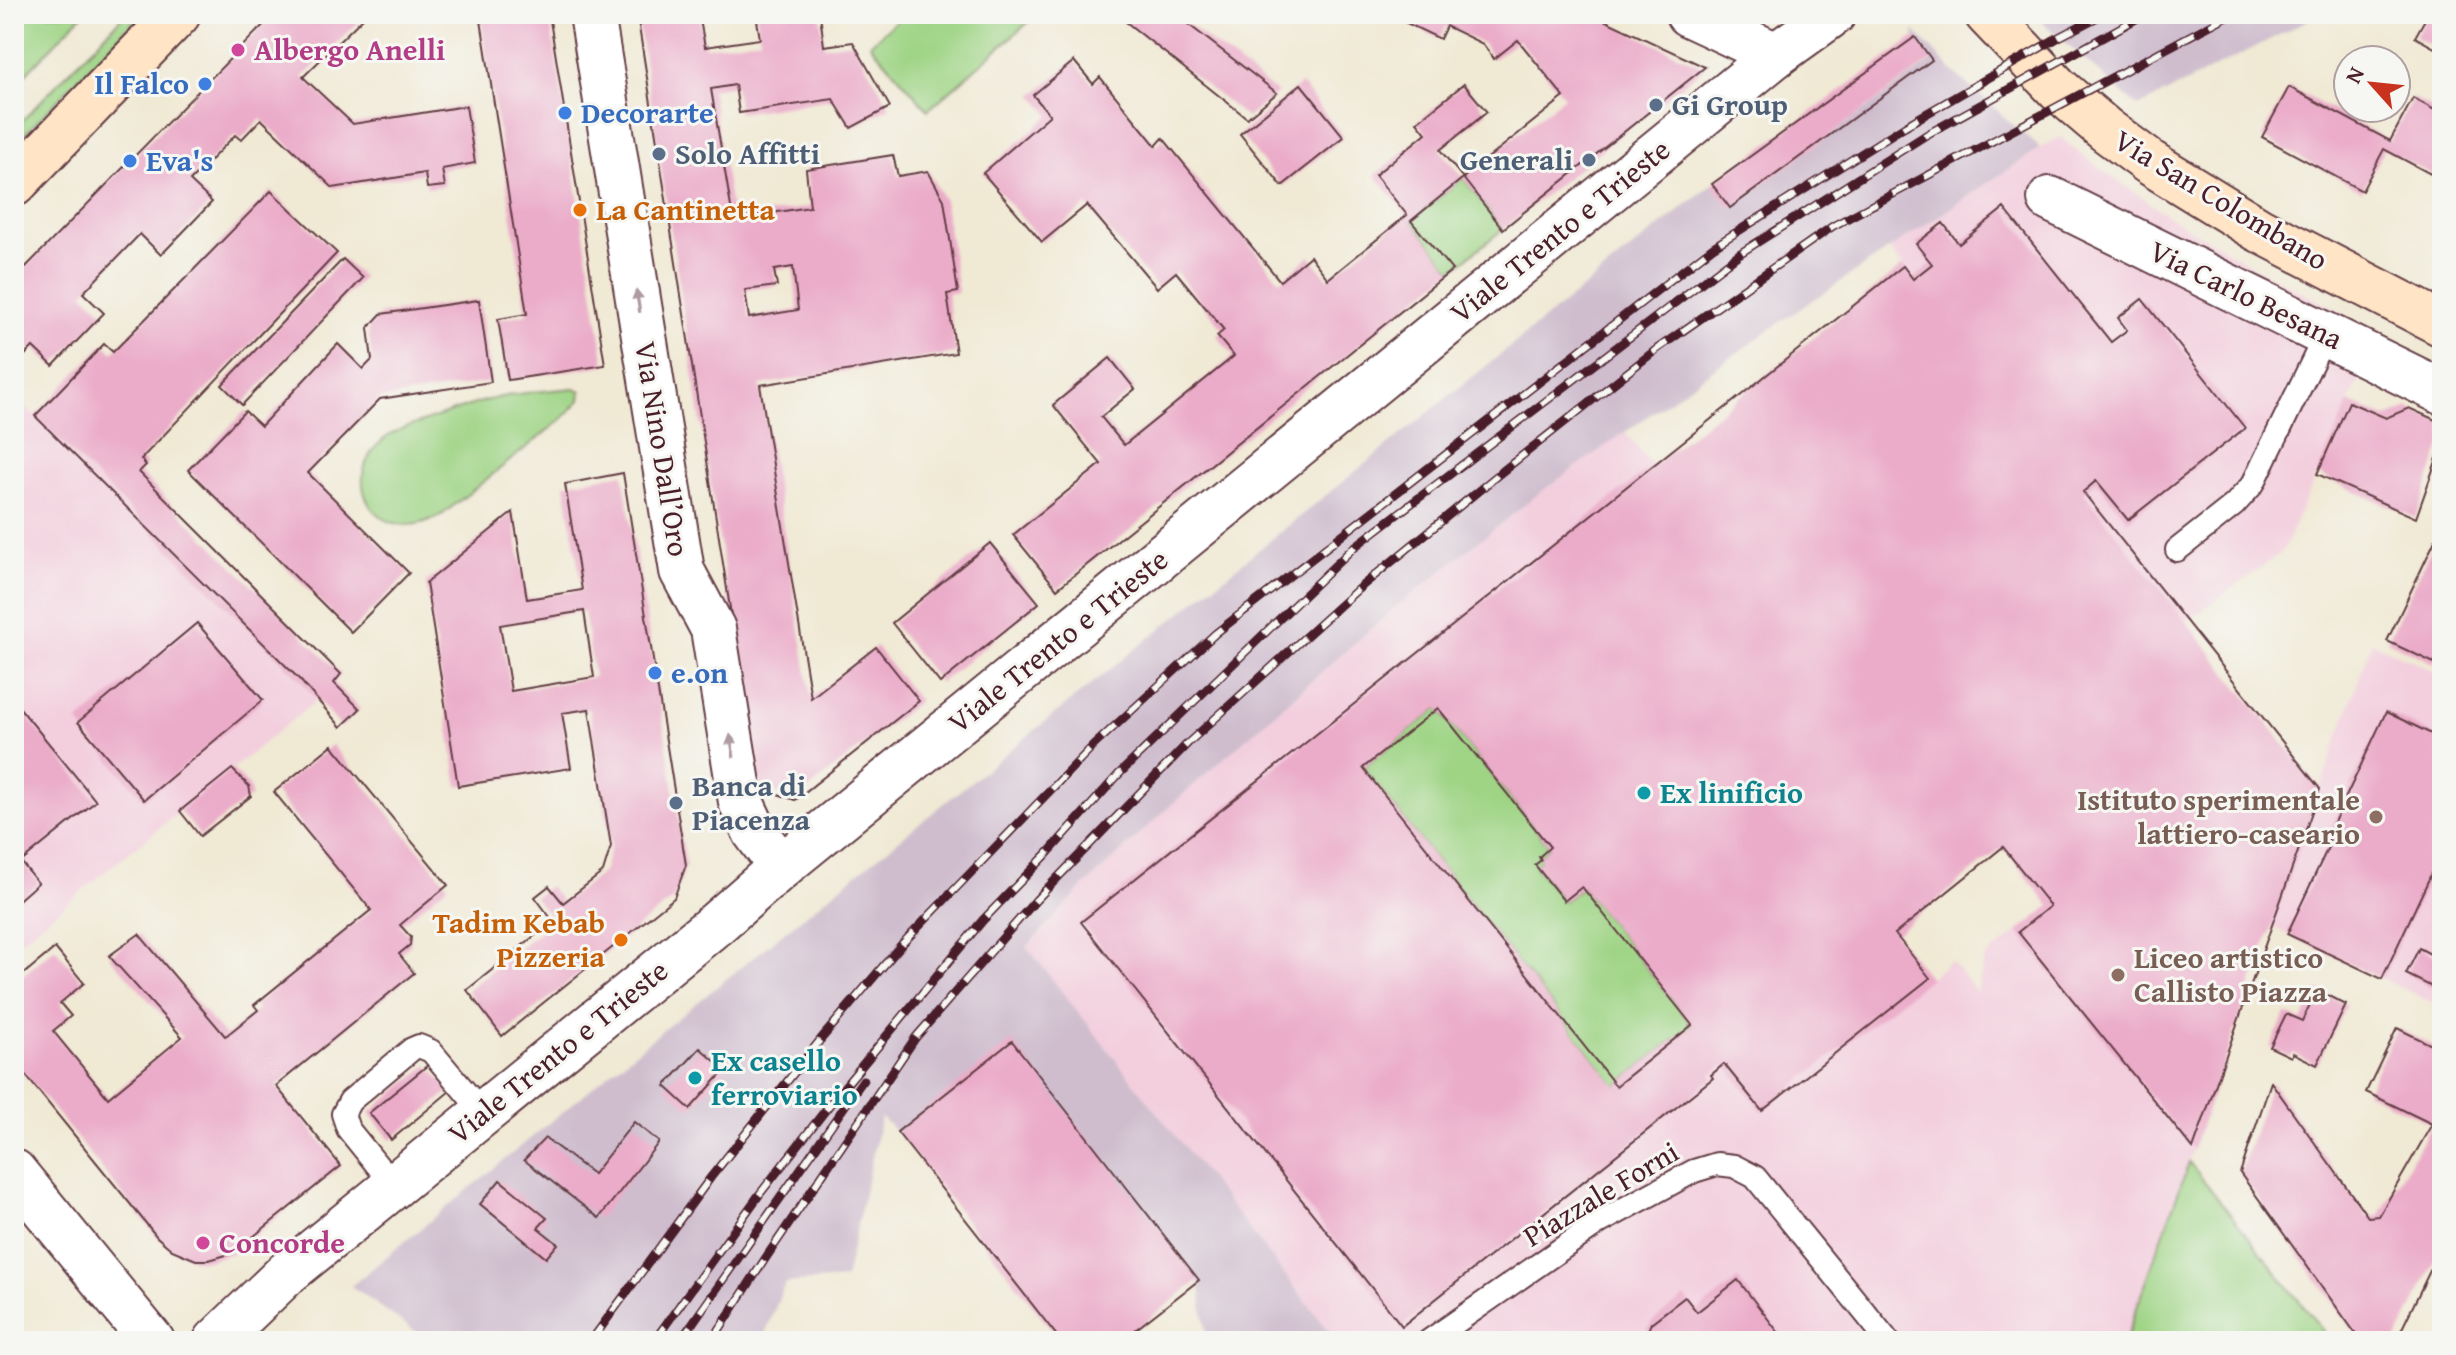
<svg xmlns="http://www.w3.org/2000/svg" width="2456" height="1355" font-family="'Gentium Book Plus',serif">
<rect width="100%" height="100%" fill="#f6f6f2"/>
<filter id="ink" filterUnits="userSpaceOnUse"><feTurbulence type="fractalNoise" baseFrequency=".0125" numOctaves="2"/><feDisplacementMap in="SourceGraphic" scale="16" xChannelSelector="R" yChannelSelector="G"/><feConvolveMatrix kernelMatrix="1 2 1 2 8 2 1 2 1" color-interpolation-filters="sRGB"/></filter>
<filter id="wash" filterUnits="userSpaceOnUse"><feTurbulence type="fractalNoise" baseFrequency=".006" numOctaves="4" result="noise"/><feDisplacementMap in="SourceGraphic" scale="32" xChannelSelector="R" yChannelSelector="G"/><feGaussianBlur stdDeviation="1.8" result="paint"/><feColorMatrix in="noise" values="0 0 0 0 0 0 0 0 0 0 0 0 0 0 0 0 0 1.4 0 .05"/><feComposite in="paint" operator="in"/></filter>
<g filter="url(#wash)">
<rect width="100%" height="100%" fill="#f0e9d4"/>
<!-- built -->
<g fill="#f3cfde">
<polygon points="2060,137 2091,162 2176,221 2267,274 2380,333 2282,552 2186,622 1889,249 2040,148"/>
<polygon points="14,395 318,699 14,946"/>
<polygon points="1625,432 1792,642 1712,705 1929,978 1951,961 1977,992 1985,958 2271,729 2320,789 2372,642 2442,675 2442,1007 2272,927 2183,1177 2301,1341 1337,1341 1027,948 1081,889 1180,797 1390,612 1542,491"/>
</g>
<!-- industrial -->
<g fill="#cfbdce">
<polygon points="2057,14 2320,14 2138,107 2042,22"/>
<polygon points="1914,30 1952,71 2040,148 1779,323 1542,491 1390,612 1180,797 1081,889 1027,947 1337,1341 1207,1341 1199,1280 1121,1341 1061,1341 897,1132 881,1117 845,1279 785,1283 762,1341 429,1341 351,1286 616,1068 1712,184 1730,208 1932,61 1915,37"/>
</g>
<!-- green -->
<g fill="#9fd485" stroke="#747a58" stroke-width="2">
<polygon points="14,14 83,14 14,86"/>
<polygon points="125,14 141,14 14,145 14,129"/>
<polygon points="904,14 1038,14 928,110 870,44"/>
<polygon points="1463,178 1503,229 1452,270 1411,221"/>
<path d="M 573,388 L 581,391 L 580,400 L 562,419 L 443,514 C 432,520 421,525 408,525 C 360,524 348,468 383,440 C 396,429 412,426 428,420 C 449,413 471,404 493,399 C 518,392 546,391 573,388 Z"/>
<polygon points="1438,708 1550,847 1539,857 1541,860 1535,866 1564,901 1582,887 1692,1025 1616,1086 1363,768"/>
<polygon points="2189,1162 2331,1341 2125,1341"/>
</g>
<g id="blocks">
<!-- building -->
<g fill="#ebacc9" fill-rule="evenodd">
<polygon points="274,14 367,14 303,77 353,124 466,106 475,163 442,169 445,186 427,188 425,173 333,188 261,119 241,140 235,135 190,181 212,202 161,255 140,234 83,293 104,313 53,366 33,347 14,366 14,279"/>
<polygon points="480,14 549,14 605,365 508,380 498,319 527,314"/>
<path d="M 637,14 L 699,14 L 705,47 L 760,39 L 756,14 L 820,14 L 824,46 L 853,42 L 890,107 L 851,128 L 833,99 L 739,113 L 735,85 L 711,89 L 733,219 L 810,207 L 806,169 L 893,155 L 898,176 L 928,171 L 944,200 L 958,292 L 947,294 L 956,353 L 760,385 L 811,698 L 876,647 L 919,701 L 795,800 L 758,787 ZM 793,267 L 798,310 L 749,318 L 745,290 L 777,286 L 774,270 Z"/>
<polygon points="1116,14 1175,14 1277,93 1247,118"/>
<polygon points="1395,14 1591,14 1705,67 1503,229 1463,178 1564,97 1518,40 1494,59 1483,44 1446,26 1440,39 1398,19"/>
<polygon points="2428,14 2442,16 2442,52 2415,37"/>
<polygon points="1915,37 1932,60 1730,208 1712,184"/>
<polygon points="1074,61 1093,84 1100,77 1156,146 1163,138 1280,281 1310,256 1328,279 1407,215 1375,175 1426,133 1417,122 1464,84 1487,112 1440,150 1463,178 1411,221 1452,270 1057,589 1013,535 1101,464 1053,405 1110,358 1135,389 1101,417 1124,445 1234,356 1217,336 1224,330 1176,272 1157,288 1087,205 1042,242 983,173 1050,115 1033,95"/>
<polygon points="1301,84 1344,137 1282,186 1240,134"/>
<polygon points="2289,87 2390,141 2413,98 2442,114 2442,180 2384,149 2362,191 2262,137"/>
<polygon points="271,191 337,253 141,459 146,465 139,472 341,674 334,683 360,709 341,727 300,680 35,416 104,344 113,352"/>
<path d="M 2004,208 L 2111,342 L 2127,330 L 2118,318 L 2142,299 L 2245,428 L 2128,520 L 2096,481 L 2083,492 L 2320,789 L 2193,1149 L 2018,932 L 2050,906 L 2003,847 L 1895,934 L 1930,978 L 1762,1111 L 1724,1064 L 1711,1075 L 1713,1078 L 1402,1326 L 1081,922 L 1903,266 L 1913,279 L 1932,264 L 1916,244 L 1943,223 L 1959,244 ZM 1438,708 L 1550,847 L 1539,857 L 1541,860 L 1535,865 L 1564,901 L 1582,887 L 1692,1025 L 1616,1086 L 1363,768 Z"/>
<polygon points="343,259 363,278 242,405 222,385"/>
<polygon points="479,300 491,382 380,399 308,473 409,573 351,632 188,470 245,411 261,426 338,344 363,369 372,360 368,328 381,314"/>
<polygon points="2349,402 2386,418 2409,408 2442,423 2442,444 2416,518 2317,474"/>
<path d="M 623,473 L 686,865 L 674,898 L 502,1036 L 467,990 L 553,921 L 535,897 L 549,886 L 563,903 L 603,872 L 611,846 L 589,709 L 562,713 L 571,768 L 458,786 L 426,583 L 513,512 L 527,599 L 582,590 L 565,484 ZM 584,611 L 594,677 L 511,691 L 500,625 Z"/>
<polygon points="2442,526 2442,647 2434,663 2387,641"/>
<polygon points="990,543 1039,603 940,683 892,623"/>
<polygon points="197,623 263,700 144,800 78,722"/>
<polygon points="14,701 96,801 21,862 38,883 14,904"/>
<polygon points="2386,712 2442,739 2442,851 2382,979 2287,934 2331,841 2326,839"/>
<polygon points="332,745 448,885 400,925 411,937 410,945 399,954 414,973 276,1086 341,1166 233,1253 209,1260 196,1260 172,1250 157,1237 14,1061 14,982 55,948 84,983 60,1003 71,1016 53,1031 108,1098 182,1037 109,956 139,934 225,1036 227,1035 258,1010 254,1005 371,910 274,792"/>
<polygon points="232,769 249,786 251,796 200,836 180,811"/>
<polygon points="2419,948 2442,960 2442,967 2432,987 2406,974"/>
<polygon points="2317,990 2346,1005 2317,1065 2293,1053 2291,1057 2270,1047 2286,1014 2302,1021"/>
<polygon points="2397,1028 2442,1050 2442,1246 2396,1341 2361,1341 2240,1173 2271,1082 2368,1217 2379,1216 2432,1124 2366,1092"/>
<polygon points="1012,1041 1199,1280 1121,1341 1061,1341 897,1132"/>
<polygon points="700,1048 725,1070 690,1109 665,1086"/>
<polygon points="428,1065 450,1091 391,1140 369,1113"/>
<polygon points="634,1122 659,1142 599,1218 524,1160 545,1138 593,1174"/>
<polygon points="500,1180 547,1218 538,1228 558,1244 546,1258 480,1204"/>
<polygon points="1738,1280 1785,1341 1651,1341 1648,1338 1647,1333 1651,1323 1685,1297 1697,1312"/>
</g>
</g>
</g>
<g filter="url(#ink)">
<use href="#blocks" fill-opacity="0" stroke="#633d44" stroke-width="2"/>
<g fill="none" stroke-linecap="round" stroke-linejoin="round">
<!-- lane casing -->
<g stroke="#633d44" stroke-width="26">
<g id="lane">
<polyline points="2177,550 2234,505 2253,484 2326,334"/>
<polyline points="394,1186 348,1129 343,1114 350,1101 412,1049 419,1046 431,1051 483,1113"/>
<polyline points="1429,1341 1600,1222 1694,1171 1717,1164 1734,1166 1755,1177 1888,1341"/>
</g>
</g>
<!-- street casing -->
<g stroke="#633d44" stroke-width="48">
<g id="street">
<polyline points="592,14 682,571 713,629 741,802 755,832 781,867"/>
<polyline points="1688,14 1776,55"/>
<polyline points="2050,199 2442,392"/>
<polyline points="14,1172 152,1341"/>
<polyline points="216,1341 287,1273 717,923 781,867 1776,55 1833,14"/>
</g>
</g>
<!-- secondary casing -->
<g stroke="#633d44" stroke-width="48">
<g id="secondary">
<polyline points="1987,14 2058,89 2106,130 2149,162 2258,229 2442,324"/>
<polyline points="14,184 178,14"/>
</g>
</g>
<!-- lane -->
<use href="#lane" stroke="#fff" stroke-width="22"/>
<!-- street -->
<use href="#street" stroke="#fff" stroke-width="44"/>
<!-- secondary -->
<use href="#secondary" stroke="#ffe4c6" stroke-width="44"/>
<!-- rail casing -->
<g stroke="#4a1f2b" stroke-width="9">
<g id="rail">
<polyline points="715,1336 767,1256 916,1037 1036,900 1188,743 1357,590 1499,474 1657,349 1833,226 2231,14"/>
<polyline points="591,1341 711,1177 821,1039 902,944 1093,746 1216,633 1713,247 1905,126 2059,37 2103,14"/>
<polyline points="654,1341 759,1195 835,1098 983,920 1047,854 1119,774 1353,548 1739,254 1926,135 2145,14"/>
<polyline points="680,1341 863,1080"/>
</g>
</g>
<!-- rail -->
<use href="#rail" stroke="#f6f6f2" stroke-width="6" stroke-dasharray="18" stroke-linecap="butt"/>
</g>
<!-- one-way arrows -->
<defs><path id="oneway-solid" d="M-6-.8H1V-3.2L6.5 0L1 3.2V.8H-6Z" transform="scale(2)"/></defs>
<g fill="#ae9aa0">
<use href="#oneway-solid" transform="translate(638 301) rotate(-99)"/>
<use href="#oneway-solid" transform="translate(732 746) rotate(-99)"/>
</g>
</g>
<!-- markers -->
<g fill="#d1479c" stroke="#f6f6f2" stroke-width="3">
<circle cx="238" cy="50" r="8"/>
<circle cx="203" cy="1243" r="8"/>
</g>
<g fill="#3f7fe0" stroke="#f6f6f2" stroke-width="3">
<circle cx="205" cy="84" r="8"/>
<circle cx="565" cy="113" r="8"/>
<circle cx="130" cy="161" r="8"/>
<circle cx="655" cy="673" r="8"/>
</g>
<g fill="#5c6f8a" stroke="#f6f6f2" stroke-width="3">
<circle cx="1656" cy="105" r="8"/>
<circle cx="659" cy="154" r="8"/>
<circle cx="1589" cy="160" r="8"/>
<circle cx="676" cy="803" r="8"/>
</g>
<g fill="#e8710a" stroke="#f6f6f2" stroke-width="3">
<circle cx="580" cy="210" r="8"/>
<circle cx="621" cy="940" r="8"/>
</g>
<g fill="#0f9aa8" stroke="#f6f6f2" stroke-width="3">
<circle cx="1644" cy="793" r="8"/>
<circle cx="695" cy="1078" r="8"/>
</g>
<g fill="#8d6e63" stroke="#f6f6f2" stroke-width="3">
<circle cx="2376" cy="817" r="8"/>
<circle cx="2118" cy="975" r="8"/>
</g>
<g text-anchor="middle" stroke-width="6" stroke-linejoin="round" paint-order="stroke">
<!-- hotel labels -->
<g font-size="30" font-weight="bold" fill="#b23c85" stroke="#f6f6f2" text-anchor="start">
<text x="254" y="60">Albergo Anelli</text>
<text x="219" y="1253">Concorde</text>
</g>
<!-- shop labels -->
<g font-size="30" font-weight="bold" fill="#366cbe" stroke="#f6f6f2" text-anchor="start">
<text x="189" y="94" text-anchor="end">Il Falco</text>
<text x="581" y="123">Decorarte</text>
<text x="146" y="171">Eva's</text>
<text x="671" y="683">e.on</text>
</g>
<!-- service labels -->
<g font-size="30" font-weight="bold" fill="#4e5e75" stroke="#f6f6f2" text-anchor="start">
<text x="1672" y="115">Gi Group</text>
<text x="675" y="164">Solo Affitti</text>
<text x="1573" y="170" text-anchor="end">Generali</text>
<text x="692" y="796">Banca di<tspan x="692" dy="34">Piacenza</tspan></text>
</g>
<!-- street labels -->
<g font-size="30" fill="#4a1f2b" stroke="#f6f6f2">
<text transform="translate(2221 200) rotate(31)" y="10">Via San Colombano</text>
<text transform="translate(1560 231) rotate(-39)" y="10">Viale Trento e Trieste</text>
<text transform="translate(2246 295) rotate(26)" y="10">Via Carlo Besana</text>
<text transform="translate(662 449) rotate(81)" y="10">Via Nino Dall’Oro</text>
<text transform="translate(1058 641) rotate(-39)" y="10">Viale Trento e Trieste</text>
<text transform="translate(558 1052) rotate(-39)" y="10">Viale Trento e Trieste</text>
<text transform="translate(1601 1194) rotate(-31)" y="10">Piazzale Forni</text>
</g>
<!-- food labels -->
<g font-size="30" font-weight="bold" fill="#c56008" stroke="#f6f6f2" text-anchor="start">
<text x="596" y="220">La Cantinetta</text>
<text x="605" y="933" text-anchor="end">Tadim Kebab<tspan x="605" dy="34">Pizzeria</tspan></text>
</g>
<!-- culture labels -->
<g font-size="30" font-weight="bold" fill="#0d838f" stroke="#f6f6f2" text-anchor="start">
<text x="1660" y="803">Ex linificio</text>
<text x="711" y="1071">Ex casello<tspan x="711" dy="34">ferroviario</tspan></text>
</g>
<!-- education labels -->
<g font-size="30" font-weight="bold" fill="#785e54" stroke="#f6f6f2" text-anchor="end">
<text x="2360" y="810">Istituto sperimentale<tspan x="2360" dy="34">lattiero-caseario</tspan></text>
<text x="2134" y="968" text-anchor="start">Liceo artistico<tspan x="2134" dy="34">Callisto Piazza</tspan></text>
</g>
</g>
<!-- margin -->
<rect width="2456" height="1355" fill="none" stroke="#f6f6f2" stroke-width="48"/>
<!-- north arrow -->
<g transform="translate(2372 84) rotate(297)"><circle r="38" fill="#f6f6f2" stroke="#b1a0a2" stroke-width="2"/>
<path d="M0-6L14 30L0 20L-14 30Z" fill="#c8321e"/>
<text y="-12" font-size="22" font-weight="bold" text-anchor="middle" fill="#4a1f2b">N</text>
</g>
</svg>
